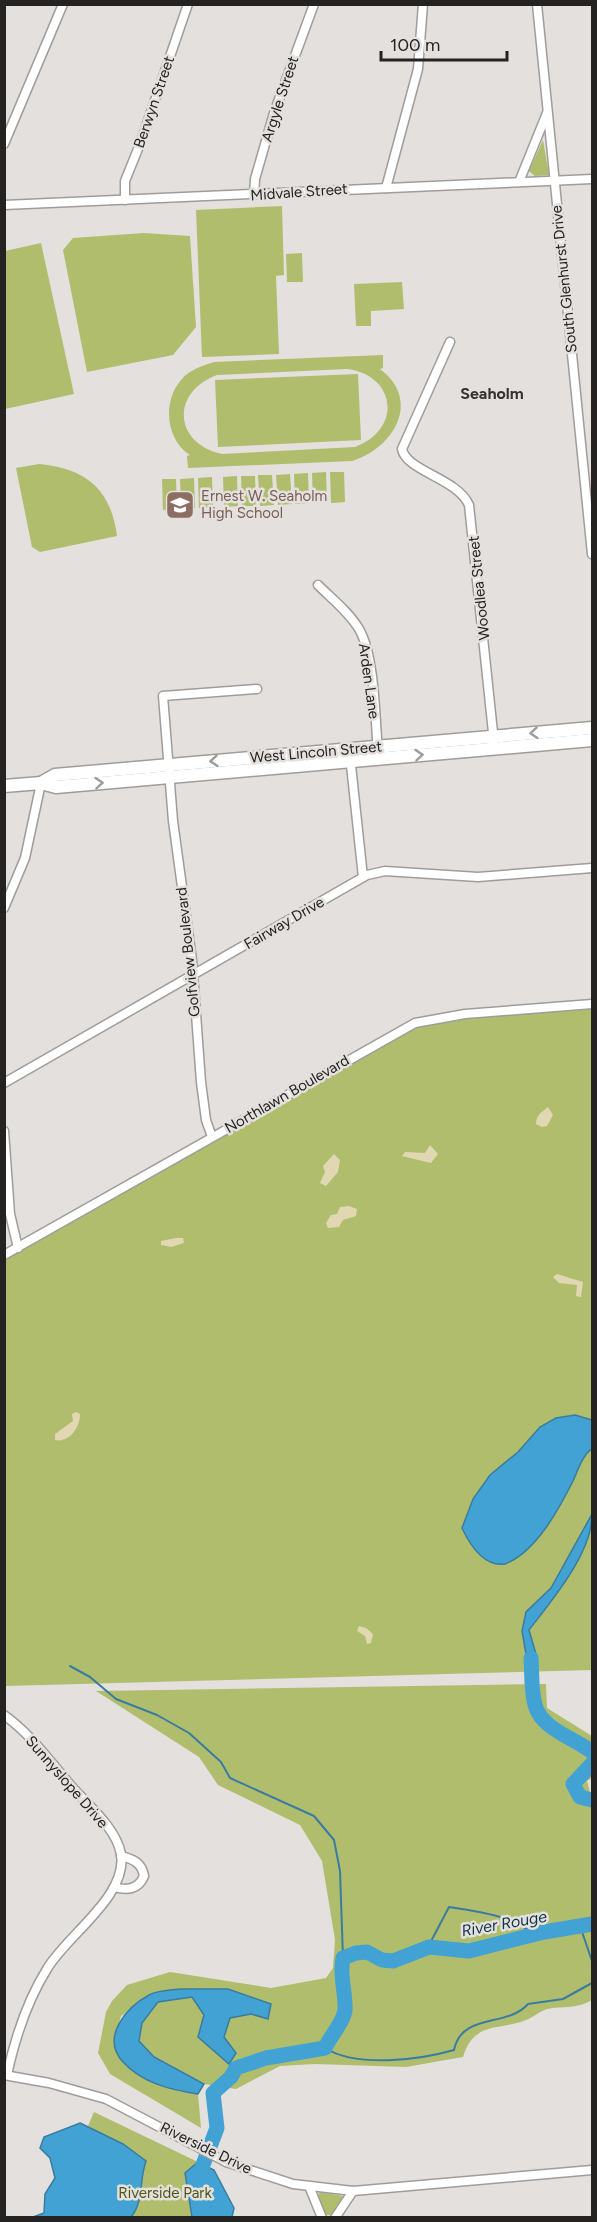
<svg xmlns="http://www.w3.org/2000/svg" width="597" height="2222" font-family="Figtree,sans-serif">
<rect width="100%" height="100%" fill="#e4e0de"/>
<!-- green -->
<g fill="#b0bd6d" fill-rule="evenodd">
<polygon points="543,140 549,175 535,176 529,171"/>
<polygon points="282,206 284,275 276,276 279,354 202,357 196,210"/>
<polygon points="144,233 190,236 196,327 173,355 87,372 63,250 73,238"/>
<polygon points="41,243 74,394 5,409 5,251"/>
<polygon points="302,253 303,282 287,282 286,254"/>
<polygon points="402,282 404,309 371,311 371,326 356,326 354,284"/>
<path d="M 383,355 L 383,368 L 380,369 C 422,400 394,448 352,461 L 188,468 L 187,456 L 190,455 C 166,440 162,402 181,380 C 189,370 202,366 214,362 ZM 347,369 C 396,375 403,429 355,447 L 222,454 C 173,443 171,392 217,375 Z"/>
<polygon points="358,374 361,440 218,447 215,380"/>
<path d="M 39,464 C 85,468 111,489 117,536 L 40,552 L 32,547 L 16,468 Z"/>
<polygon points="326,472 327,503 313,503 312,473"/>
<polygon points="330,472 344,472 345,502 331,503"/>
<polygon points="308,473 309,503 295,504 294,474"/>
<polygon points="290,474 292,504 278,505 276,475"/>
<polygon points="258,475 272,475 274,505 260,506"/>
<polygon points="237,476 238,506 224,507 223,477"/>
<polygon points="241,476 255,476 256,506 242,506"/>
<polygon points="212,477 213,507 199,508 198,478"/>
<polygon points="194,478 195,508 181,509 180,479"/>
<polygon points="162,479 176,479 177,509 163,510"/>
<polygon points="592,1001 592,1670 5,1686 5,1254 419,1018"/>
<path d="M 546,1684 L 547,1708 L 592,1736 L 592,1778 L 587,1781 L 590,1792 L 592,1793 L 592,2000 C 578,2009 563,2006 547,2009 C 540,2011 534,2017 526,2020 C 498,2031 474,2021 463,2057 L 406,2067 L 315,2064 L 280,2066 L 236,2089 L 204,2084 L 177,2070 L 154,2057 L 138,2041 L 142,2023 L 158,2002 L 192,1997 L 205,2015 L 198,2037 L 229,2064 L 224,2037 L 230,2018 L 251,2014 L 268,2019 L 271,2004 L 228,1989 L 181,1989 L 151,1994 L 121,2016 L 114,2042 L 178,2091 L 198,2094 L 201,2128 L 110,2074 L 98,2053 L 106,2012 L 112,2001 L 127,1985 L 170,1972 L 271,1988 L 326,1978 L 333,1968 L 335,1940 L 322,1861 L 300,1825 L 218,1785 L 199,1757 L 96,1691 Z"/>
<path d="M 94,2112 L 198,2162 L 185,2174 L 192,2217 L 131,2217 C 144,2202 139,2180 146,2161 L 88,2126 Z"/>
<polygon points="320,2192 343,2196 332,2215 326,2215 317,2197"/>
</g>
<!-- sand -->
<g fill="#e1d8b3">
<path d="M 548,1107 L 553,1115 L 547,1126 L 542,1127 L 536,1124 C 536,1115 542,1112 548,1107 Z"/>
<polygon points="430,1145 438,1154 431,1163 402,1156 405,1152 425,1153"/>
<polygon points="334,1154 340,1160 338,1172 326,1186 320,1183 325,1172 323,1166"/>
<polygon points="349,1206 357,1209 356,1216 343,1220 339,1227 328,1228 326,1223 331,1215 337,1214 340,1207"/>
<polygon points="176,1238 183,1238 184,1243 171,1247 161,1245 161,1241"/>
<polygon points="557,1274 583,1282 581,1297 576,1296 577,1285 559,1283 553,1277"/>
<path d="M 76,1412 L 80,1414 C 80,1428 69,1443 55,1440 L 55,1434 L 73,1421 L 72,1414 Z"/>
<polygon points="359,1626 366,1628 373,1634 371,1643 367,1644 365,1636 357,1631"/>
</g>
<!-- water -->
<g fill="#42a2d4" stroke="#397c9f" stroke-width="1.5">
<path d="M 575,1415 L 592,1420 L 592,1449 C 583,1454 578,1470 573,1481 C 559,1509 536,1552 505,1564 C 484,1567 470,1545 462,1528 L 473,1499 L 490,1475 L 518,1452 L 540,1427 L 556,1418 Z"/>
<path d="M 592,1514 C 593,1552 552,1600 529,1630 L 536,1654 L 535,1677 L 530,1677 L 522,1631 L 526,1612 L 551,1588 Z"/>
<path d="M 181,1989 L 228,1989 L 271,2004 L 268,2019 L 251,2014 L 230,2018 L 224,2037 L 236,2053 L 229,2064 L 198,2037 L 204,2015 L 192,1997 L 158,2002 L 142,2023 L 139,2041 L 154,2057 L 204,2084 L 198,2094 C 171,2090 142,2083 123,2062 C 100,2037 127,2007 149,1995 C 158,1990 172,1990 181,1989 Z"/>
<path d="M 80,2123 L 123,2144 L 146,2161 C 139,2180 144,2202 131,2217 L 33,2217 L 44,2213 L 45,2194 L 55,2178 L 50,2158 L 40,2148 L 44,2137 Z"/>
<polygon points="198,2162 214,2170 234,2208 232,2217 192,2217 185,2173"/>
</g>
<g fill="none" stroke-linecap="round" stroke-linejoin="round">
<!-- stream -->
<g stroke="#397c9f" stroke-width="2">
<polyline points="70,1666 90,1677 116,1699 157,1715 189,1733 221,1762 230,1778 314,1816 334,1840 340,1871 343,1958"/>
<polyline points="580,1926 592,1961"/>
<path d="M 428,1947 L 449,1907 C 481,1912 508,1915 534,1934"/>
<path d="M 325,2048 C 357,2068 419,2060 454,2050 C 462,2012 507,2028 528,2004 L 563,1999 L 592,1983"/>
</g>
<!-- river -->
<g stroke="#42a2d4" stroke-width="15">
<path d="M 531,1658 C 532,1673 531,1690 535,1705 C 542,1730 575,1738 592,1752"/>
<polyline points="592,1764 573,1784 580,1797 592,1800"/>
<path d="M 208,2218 L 208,2204 L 198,2187 L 201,2170 L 217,2128 L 213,2093 L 231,2077 L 236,2068 L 266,2058 L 325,2048 C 330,2037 344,2021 345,2010 C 346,1993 339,1975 343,1958 L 356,1953 L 367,1952 L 382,1960 L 393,1961 L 429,1947 L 469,1951 L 544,1932 L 592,1924"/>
</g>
<!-- street casing -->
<g stroke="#a09c9a" stroke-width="11">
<g id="street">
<polyline points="537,4 592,554"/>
<polyline points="4,144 63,4"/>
<polyline points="519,182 547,113"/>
<polyline points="386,188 418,69 423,4"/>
<polyline points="254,195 255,179 274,113 314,4"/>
<polyline points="125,200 125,181 140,144 188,4"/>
<polyline points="4,205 592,179"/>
<path d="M 450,342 L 402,449 C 406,471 457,478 469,505 L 494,742"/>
<path d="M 318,585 C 332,599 349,612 359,629 C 375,656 375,719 378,752"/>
<polyline points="350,756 363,877"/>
<polyline points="4,908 25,858 41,783"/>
<polyline points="4,1083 367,875 385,871 478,877 592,868"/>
<polyline points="4,1131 10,1214 18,1248"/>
<polyline points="212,1137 206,1120 201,1082 192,960 173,821 163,696 257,689"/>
<polyline points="4,1255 415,1023 465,1014 592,1004"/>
<path d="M 4,1715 C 32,1735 51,1763 73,1788 C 89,1806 116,1828 121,1854 C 128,1896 67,1935 47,1969 C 27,2001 15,2038 7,2075"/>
<path d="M 114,1887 C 127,1891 139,1889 144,1876 C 142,1863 133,1859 121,1856"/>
<polyline points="4,2075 49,2083 106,2099 226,2162 293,2184 353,2191 592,2170"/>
<polyline points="309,2186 322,2218"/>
<polyline points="335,2218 353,2191"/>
</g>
</g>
<!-- secondary casing -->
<g stroke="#a09c9a" stroke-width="15">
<g id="secondary">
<polyline points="41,783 55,775 592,728"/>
<polyline points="4,786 41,783 56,787 592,740"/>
</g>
</g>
<!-- street -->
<use href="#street" stroke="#fff" stroke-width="8"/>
<!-- secondary -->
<use href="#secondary" stroke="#fff" stroke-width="12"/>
</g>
<!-- one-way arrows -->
<defs><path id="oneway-chevron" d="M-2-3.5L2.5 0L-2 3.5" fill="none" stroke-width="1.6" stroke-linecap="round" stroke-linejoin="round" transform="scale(1.5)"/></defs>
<g stroke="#9c9c9c">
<use href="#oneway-chevron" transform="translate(534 733) rotate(175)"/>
<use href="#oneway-chevron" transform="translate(419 755) rotate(-5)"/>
<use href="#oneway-chevron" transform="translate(214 761) rotate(175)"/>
<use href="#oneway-chevron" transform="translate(99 783) rotate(-5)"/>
</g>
<!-- icons -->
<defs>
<g id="school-square" transform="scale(1.5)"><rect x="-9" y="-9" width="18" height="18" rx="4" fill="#8d6e63" stroke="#e4e0de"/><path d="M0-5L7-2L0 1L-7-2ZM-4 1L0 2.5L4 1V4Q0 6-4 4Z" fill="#fff"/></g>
</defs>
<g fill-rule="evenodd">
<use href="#school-square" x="180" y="505"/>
</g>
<g text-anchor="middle" stroke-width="5" stroke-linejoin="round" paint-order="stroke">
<!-- street labels -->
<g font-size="15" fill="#242322" stroke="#e4e0de">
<text transform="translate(280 99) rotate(-72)" y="5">Argyle Street</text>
<text transform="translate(154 102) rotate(-71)" y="5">Berwyn Street</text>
<text transform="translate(299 192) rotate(-4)" y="5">Midvale Street</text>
<text transform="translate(564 279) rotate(-96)" y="5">South Glenhurst Drive</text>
<text transform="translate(479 588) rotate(-96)" y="5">Woodlea Street</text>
<text transform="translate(369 681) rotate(82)" y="5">Arden Lane</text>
<text transform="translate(316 752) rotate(-5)" y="5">West Lincoln Street</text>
<text transform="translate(284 923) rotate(-30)" y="5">Fairway Drive</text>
<text transform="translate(188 952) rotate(-96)" y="5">Golfview Boulevard</text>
<text transform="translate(287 1094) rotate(-30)" y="5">Northlawn Boulevard</text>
<text transform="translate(67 1782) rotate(49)" y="5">Sunnyslope Drive</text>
<text transform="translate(206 2148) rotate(26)" y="5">Riverside Drive</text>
</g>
<!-- education labels -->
<g font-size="15" fill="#785e54" stroke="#e4e0de" text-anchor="start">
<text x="201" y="501">Ernest W. Seaholm<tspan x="201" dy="17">High School</tspan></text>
</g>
<!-- park labels -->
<g font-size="15" fill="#4e5716" stroke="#e4e0de">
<text x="165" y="2198">Riverside Park</text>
</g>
<!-- neighbourhood labels -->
<g font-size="16" font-weight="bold" fill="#353230" stroke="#e4e0de">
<text x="492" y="399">Seaholm</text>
</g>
<!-- water labels -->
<g font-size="16" font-style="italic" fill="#0a3549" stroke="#e4e0de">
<text transform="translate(504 1923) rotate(-10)" y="6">River Rouge</text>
</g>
</g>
<!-- border -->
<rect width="597" height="2222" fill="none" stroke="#242322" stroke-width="12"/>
<!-- scale -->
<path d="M381 51v9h126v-9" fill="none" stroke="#242322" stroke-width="3"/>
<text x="390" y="51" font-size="18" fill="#242322" stroke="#e4e0de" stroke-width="4.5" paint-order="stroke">100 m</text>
</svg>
